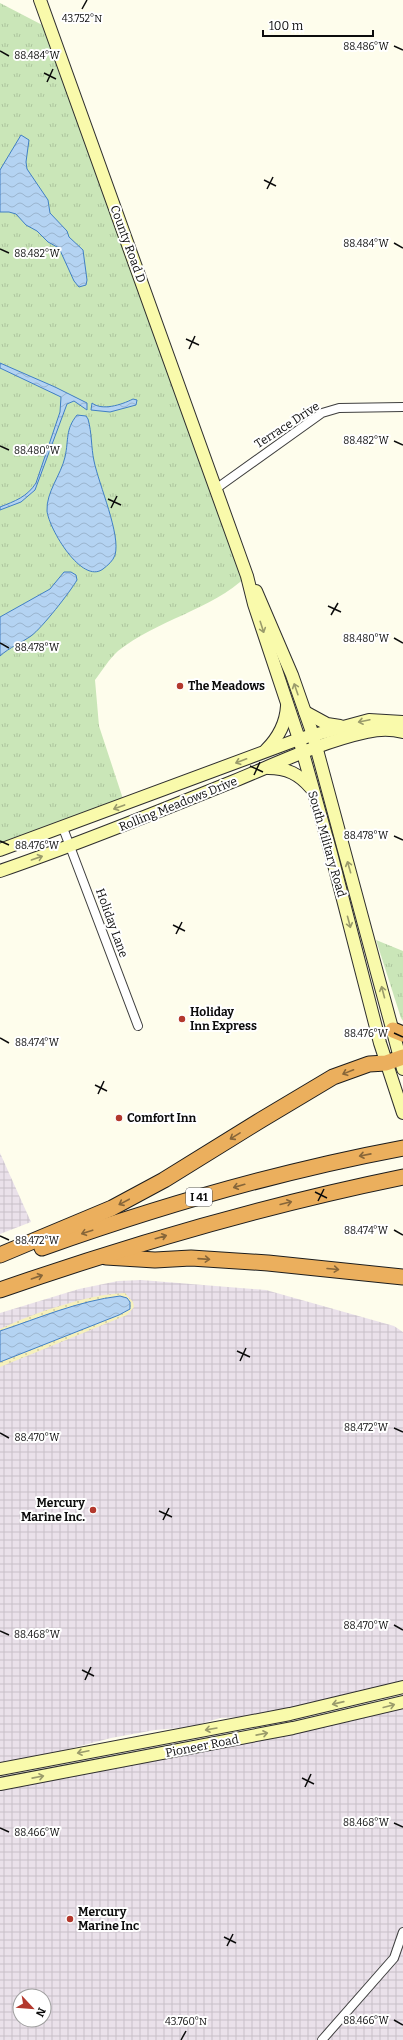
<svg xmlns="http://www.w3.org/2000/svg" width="403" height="2040" font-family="Bitter,serif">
<defs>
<pattern id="industrial-grid" width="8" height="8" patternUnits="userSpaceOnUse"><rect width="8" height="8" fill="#eae1ea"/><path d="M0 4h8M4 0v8" fill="none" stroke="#c8c0c8"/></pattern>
<pattern id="grass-tufts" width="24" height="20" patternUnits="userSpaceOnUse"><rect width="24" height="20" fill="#cae6b8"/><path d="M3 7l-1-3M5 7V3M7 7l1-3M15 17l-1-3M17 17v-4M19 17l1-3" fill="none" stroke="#acc49d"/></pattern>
<pattern id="sand-dots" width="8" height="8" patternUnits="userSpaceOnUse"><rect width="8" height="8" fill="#f6f1bc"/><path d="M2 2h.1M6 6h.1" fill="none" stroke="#d2cda0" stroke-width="1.8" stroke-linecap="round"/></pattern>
<pattern id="water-waves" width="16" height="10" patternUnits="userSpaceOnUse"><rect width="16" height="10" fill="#b4d3f2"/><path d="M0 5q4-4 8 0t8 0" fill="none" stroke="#9ab4ce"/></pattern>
</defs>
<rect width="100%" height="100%" fill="#fefdec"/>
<!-- industrial -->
<g fill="url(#industrial-grid)" fill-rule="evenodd">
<polygon points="0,1153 31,1222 0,1234"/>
<polygon points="141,1280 266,1290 394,1326 403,1332 403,1681 304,1705 244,1717 220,1718 190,1727 155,1730 111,1738 57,1752 0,1763 0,1313 79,1289 118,1281"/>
<path d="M 403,1707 L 403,2040 L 0,2040 L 0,1789 L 311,1730 ZM 20,1996 L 44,1996 L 44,2020 L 20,2020 Z"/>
</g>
<!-- grass -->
<g fill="url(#grass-tufts)">
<path d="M 0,3 L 50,29 L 247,576 C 211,610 157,620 118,651 C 109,659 102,671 95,680 L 99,726 L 125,805 L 0,850 Z"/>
<polygon points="376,940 403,951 403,1021 401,1018"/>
</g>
<!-- sand -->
<path fill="url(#sand-dots)" d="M 125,1293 L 133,1302 L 134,1307 L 127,1315 L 0,1367 L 0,1329 C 33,1313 89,1294 125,1293 Z"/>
<!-- water -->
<g fill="url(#water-waves)" stroke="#407fc4">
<polygon points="21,135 29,140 26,162 27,169 48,200 50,213 67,231 69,237 83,250 87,280 86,285 79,287 74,281 59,248 48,242 37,231 26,225 16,214 9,212 0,212 0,170"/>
<path d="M 0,363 L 55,387 L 87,403 L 87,410 L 74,401 L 67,404 L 35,490 L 21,502 L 0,510 L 0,507 C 15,501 27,497 36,483 L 60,412 L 61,397 L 0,368 Z"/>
<path d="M 133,399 L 137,400 L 136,405 L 110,412 L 91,410 L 92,403 C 102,411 121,405 133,399 Z"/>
<path d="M 77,415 L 86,416 L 88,419 C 92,433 91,447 94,461 C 99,485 121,535 115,555 C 113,561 108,565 103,569 C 82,585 49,529 47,511 C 46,492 61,475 65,457 C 69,439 65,430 77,415 Z"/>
<path d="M 64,572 L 71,572 L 76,575 L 77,580 C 70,592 42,628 31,636 C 21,643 10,647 0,656 L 0,617 L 50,589 Z"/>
<path d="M 120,1296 L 127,1298 L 130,1302 L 130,1309 L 119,1315 L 0,1362 L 0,1331 C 39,1318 78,1301 120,1296 Z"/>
</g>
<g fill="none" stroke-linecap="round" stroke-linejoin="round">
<!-- minor casing -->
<g stroke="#3f3f3f" stroke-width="10">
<g id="minor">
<polyline points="217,488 322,413 339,408 403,407"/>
<polyline points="63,828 138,1026"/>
<polyline points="322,2040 394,1958 403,1932"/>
</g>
</g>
<!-- secondary casing -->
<g stroke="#2e2e2e" stroke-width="14">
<g id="secondary">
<polyline points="40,0 247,576 254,604 299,739 331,853 380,1043 403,1113"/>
<polyline points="256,591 292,675 313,735 403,1069"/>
<polyline points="305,712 327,724 340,726"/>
<path d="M 266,750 C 278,738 286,723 287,706"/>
<path d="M 268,768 C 287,768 299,774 311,788"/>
<polyline points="0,850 299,739 369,720 403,722"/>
<path d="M 0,871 C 79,844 157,812 234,781 C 278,763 321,742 367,732 C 379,729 392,729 403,732"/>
<polyline points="0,1769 290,1714 403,1687"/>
<polyline points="0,1784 293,1728 403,1702"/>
</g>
</g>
<!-- motorway casing -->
<g stroke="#1d1d1d" stroke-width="17">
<g id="motorway">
<polyline points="393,1030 403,1034"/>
<path d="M 42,1248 C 160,1206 280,1171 403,1148"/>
<polyline points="0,1255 112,1208 164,1180 261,1120 333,1077 369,1064 386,1063 403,1057"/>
<polyline points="106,1257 155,1260 191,1258 268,1263 403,1277"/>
<path d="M 0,1290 C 132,1244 266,1205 403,1177"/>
</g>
</g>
<!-- minor -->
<use href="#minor" stroke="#fff" stroke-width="8"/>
<!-- secondary -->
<use href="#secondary" stroke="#f9faab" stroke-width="12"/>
<!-- motorway -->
<use href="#motorway" stroke="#ebaf5d" stroke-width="15"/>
</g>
<!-- one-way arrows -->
<defs><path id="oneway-shaft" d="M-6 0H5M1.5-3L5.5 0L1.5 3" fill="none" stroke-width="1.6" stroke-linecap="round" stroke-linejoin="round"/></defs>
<g stroke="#9a9b6b">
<use href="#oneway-shaft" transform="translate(262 627) rotate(72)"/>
<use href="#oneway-shaft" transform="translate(296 689) rotate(-109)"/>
<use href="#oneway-shaft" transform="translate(364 721) rotate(168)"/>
<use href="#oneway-shaft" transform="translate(241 761) rotate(159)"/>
<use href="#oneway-shaft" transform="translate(119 807) rotate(160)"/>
<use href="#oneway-shaft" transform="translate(37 858) rotate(-19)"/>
<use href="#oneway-shaft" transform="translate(349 867) rotate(-106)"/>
<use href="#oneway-shaft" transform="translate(349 922) rotate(75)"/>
<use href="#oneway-shaft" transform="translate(383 992) rotate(-105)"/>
<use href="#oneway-shaft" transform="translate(338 1703) rotate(167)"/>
<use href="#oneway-shaft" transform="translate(389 1706) rotate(-15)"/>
<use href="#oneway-shaft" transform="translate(211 1729) rotate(170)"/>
<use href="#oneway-shaft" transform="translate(262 1734) rotate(-11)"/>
<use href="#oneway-shaft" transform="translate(83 1752) rotate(168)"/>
<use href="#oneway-shaft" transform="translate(38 1777) rotate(-11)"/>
</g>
<g stroke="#876639">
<use href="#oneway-shaft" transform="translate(348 1072) rotate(158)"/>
<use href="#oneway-shaft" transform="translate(235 1136) rotate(148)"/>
<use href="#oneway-shaft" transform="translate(365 1155) rotate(169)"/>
<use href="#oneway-shaft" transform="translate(239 1186) rotate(164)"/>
<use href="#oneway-shaft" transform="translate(124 1202) rotate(152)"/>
<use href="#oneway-shaft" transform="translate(286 1203) rotate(-14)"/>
<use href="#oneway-shaft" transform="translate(87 1232) rotate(162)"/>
<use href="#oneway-shaft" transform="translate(161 1237) rotate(-16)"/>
<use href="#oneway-shaft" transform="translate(204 1259) rotate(4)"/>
<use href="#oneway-shaft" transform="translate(333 1269) rotate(5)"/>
<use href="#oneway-shaft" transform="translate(37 1277) rotate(-19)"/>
</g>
<!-- ticks -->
<path fill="none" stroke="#0c0c0c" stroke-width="1.5" d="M 82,9 L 87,0M 394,46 L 403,50M 0,51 L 9,56M 44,73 L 56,79M 47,82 L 53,69M 264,180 L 276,186M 267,189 L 273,177M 394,243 L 403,248M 0,249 L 9,253M 186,339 L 199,345M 189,349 L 195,336M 394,441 L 403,445M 0,446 L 9,450M 108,499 L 121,505M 111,508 L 117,496M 328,606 L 341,612M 331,615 L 338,603M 394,638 L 403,643M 0,643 L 9,648M 250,766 L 263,772M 254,775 L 260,762M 394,836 L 403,840M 0,841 L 9,845M 173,925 L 185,931M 176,934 L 182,922M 394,1033 L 403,1037M 0,1038 L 9,1043M 95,1085 L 107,1091M 98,1094 L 104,1081M 315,1192 L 327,1198M 318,1201 L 324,1189M 394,1230 L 403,1235M 0,1236 L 9,1240M 237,1351 L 250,1357M 240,1361 L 246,1348M 394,1428 L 403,1432M 0,1433 L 9,1438M 159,1511 L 172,1517M 163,1520 L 169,1508M 394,1625 L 403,1630M 0,1631 L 9,1635M 82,1670 L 94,1676M 85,1680 L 91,1667M 302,1778 L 314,1784M 305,1787 L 311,1774M 394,1823 L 403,1827M 0,1828 L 9,1832M 224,1937 L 236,1943M 227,1946 L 233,1934M 394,2020 L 403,2025M 181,2040 L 186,2031"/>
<!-- markers -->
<g fill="#b3382d" stroke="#fff" stroke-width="1.5">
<circle cx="180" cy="686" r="4"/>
<circle cx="182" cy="1019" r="4"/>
<circle cx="119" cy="1118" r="4"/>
<circle cx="93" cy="1510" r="4"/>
<circle cx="70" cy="1919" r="4"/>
</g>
<g text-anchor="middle" stroke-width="4" stroke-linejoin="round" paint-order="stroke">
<!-- shield labels -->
<rect fill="#fff" stroke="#555" stroke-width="1" x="186" y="1188" width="26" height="18" rx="3"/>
<g font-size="11" font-weight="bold" fill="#0c0c0c">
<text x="199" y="1201">I 41</text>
</g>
<!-- street labels -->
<g font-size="12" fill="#0c0c0c" stroke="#fff">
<text transform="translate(128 244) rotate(70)" y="4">County Road D</text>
<text transform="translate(287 425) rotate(-33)" y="4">Terrace Drive</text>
<text transform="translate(178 804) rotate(-22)" y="4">Rolling Meadows Drive</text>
<text transform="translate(327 844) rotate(74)" y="4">South Military Road</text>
<text transform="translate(112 923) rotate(70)" y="4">Holiday Lane</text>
<text transform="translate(202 1746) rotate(-11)" y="4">Pioneer Road</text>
</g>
<!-- poi labels -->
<g font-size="12" font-weight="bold" fill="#0c0c0c" stroke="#fff" text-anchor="start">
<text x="188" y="690">The Meadows</text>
<text x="190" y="1016">Holiday<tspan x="190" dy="14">Inn Express</tspan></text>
<text x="127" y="1122">Comfort Inn</text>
<text x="85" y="1507" text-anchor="end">Mercury<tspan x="85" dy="14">Marine Inc.</tspan></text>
<text x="78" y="1916">Mercury<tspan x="78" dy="14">Marine Inc</tspan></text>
</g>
</g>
<g font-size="10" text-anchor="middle" fill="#0c0c0c" stroke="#fff" stroke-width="4" stroke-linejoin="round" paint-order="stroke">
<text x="82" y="22">43.752°N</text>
<text x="366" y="50">88.486°W</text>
<text x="37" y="59">88.484°W</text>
<text x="366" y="247">88.484°W</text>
<text x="37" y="257">88.482°W</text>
<text x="366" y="444">88.482°W</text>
<text x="37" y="454">88.480°W</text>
<text x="366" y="642">88.480°W</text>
<text x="37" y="651">88.478°W</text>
<text x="366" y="839">88.478°W</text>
<text x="37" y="849">88.476°W</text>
<text x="366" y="1037">88.476°W</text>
<text x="37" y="1046">88.474°W</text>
<text x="366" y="1234">88.474°W</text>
<text x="37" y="1244">88.472°W</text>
<text x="366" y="1431">88.472°W</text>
<text x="37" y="1441">88.470°W</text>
<text x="366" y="1629">88.470°W</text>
<text x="37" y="1638">88.468°W</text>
<text x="366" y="1826">88.468°W</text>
<text x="37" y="1836">88.466°W</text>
<text x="366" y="2024">88.466°W</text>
<text x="186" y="2025">43.760°N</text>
</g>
<!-- north arrow -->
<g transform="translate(32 2008) rotate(116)"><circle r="19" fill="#ffffff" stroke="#9e9e9e"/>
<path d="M0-3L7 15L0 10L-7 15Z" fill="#b3382d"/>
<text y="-6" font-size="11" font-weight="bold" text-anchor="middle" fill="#0c0c0c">N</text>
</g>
<!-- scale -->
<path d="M263 30v6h110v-6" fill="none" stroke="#0c0c0c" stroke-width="2"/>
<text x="269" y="30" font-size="12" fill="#0c0c0c" stroke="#ffffff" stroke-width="3" paint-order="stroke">100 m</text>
</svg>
